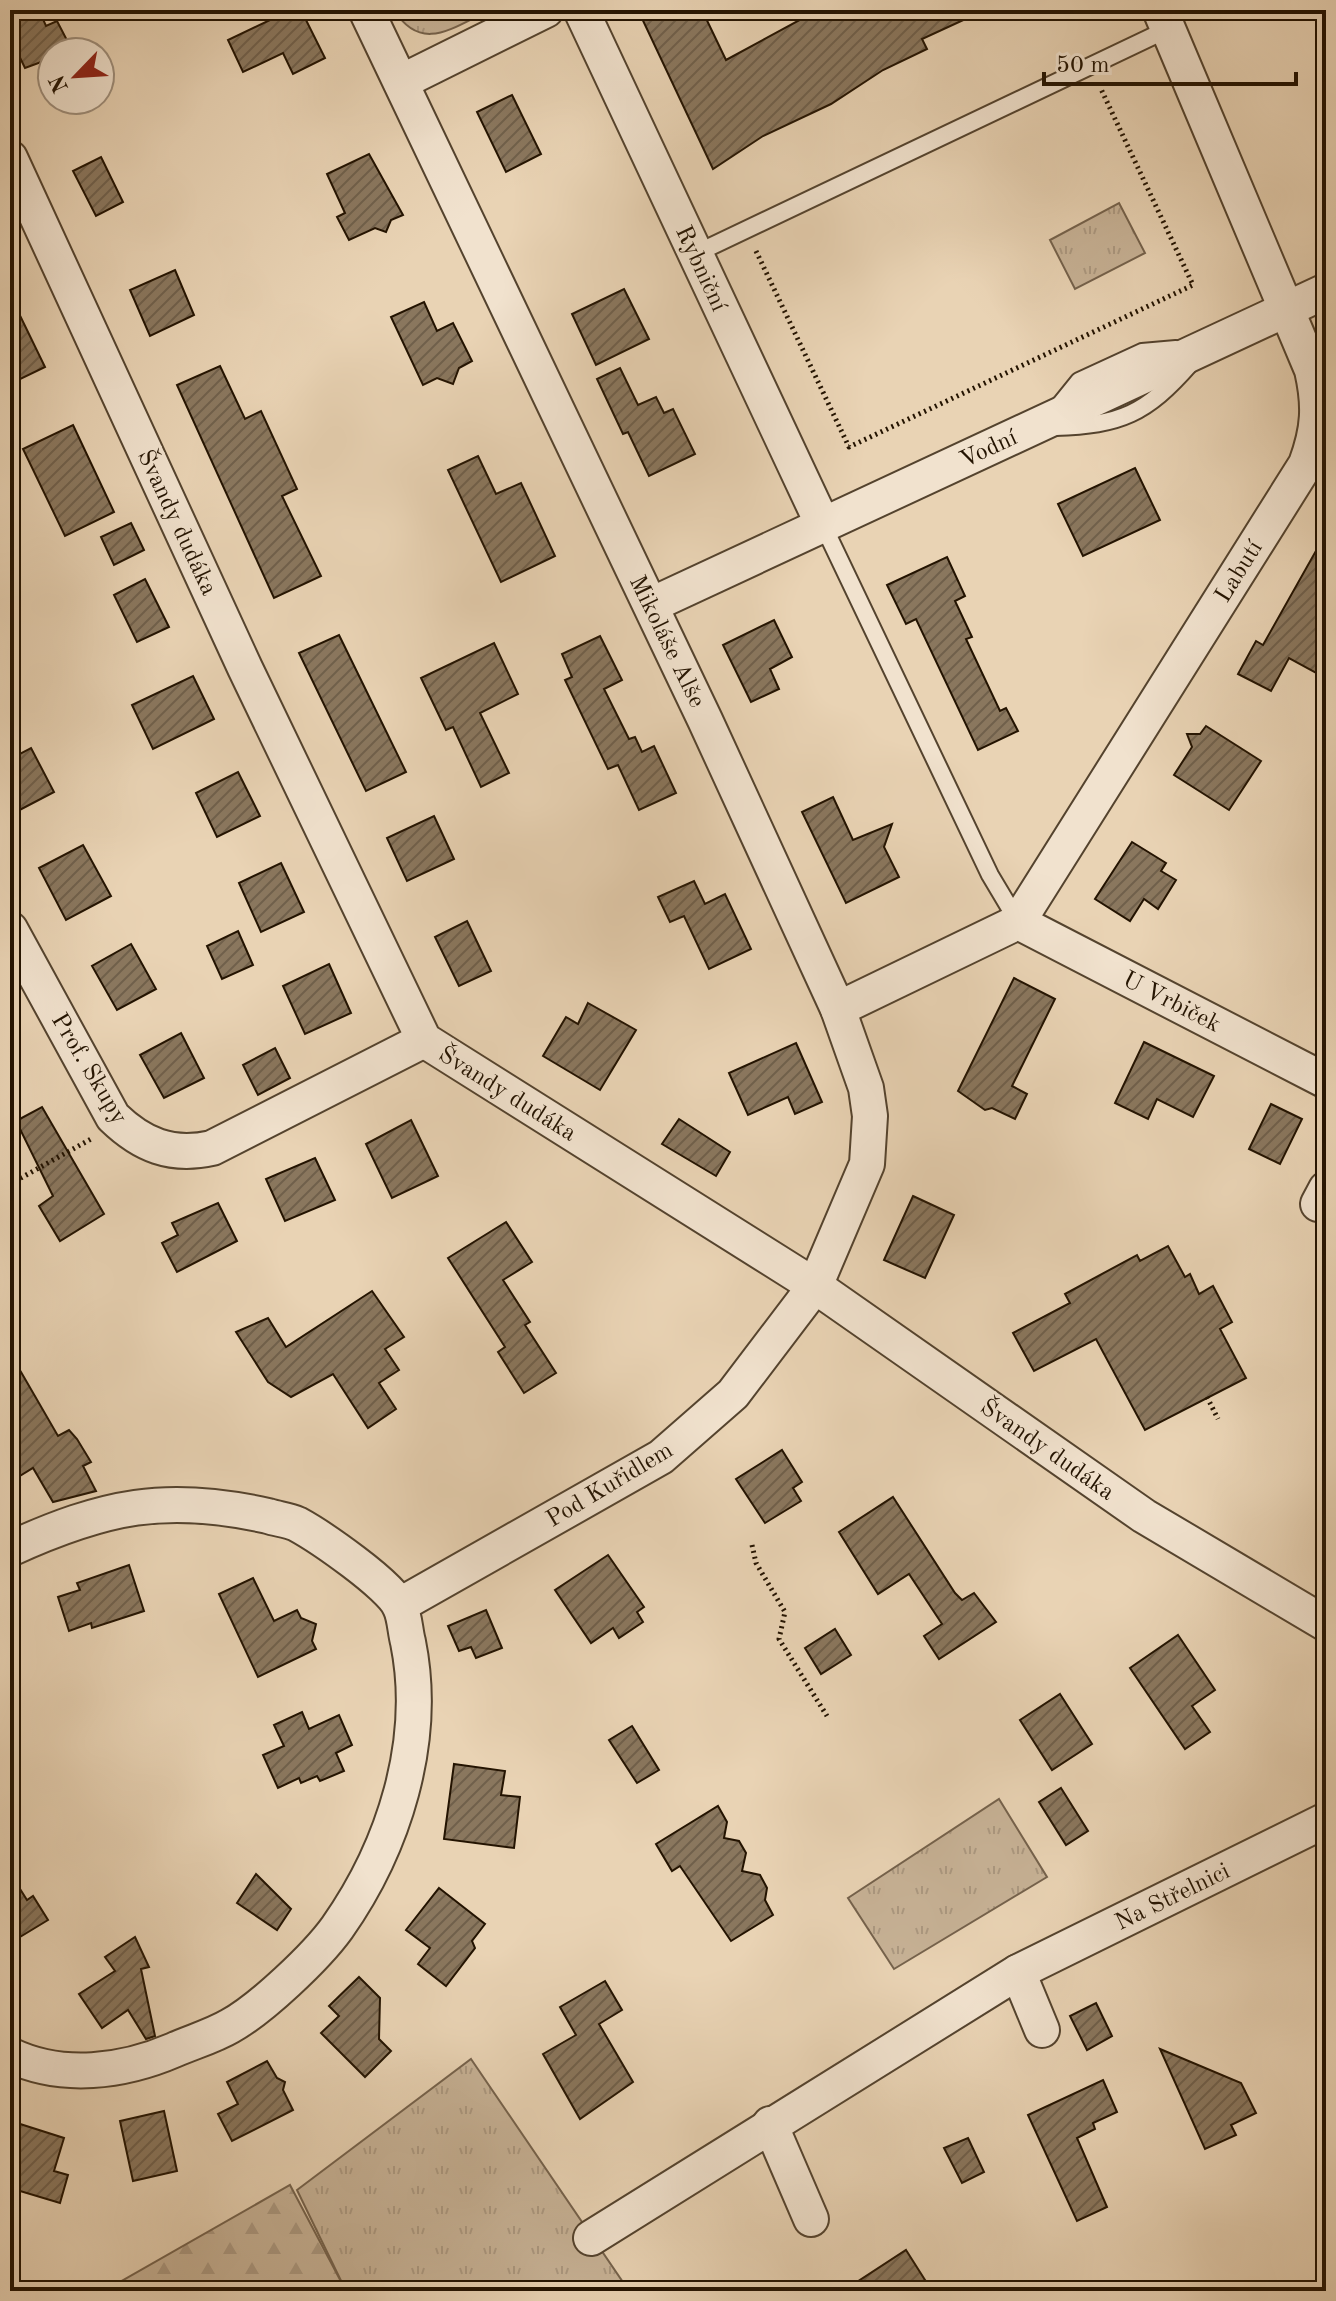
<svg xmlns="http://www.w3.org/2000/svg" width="1336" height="2301" font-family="'Old Standard TT',serif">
<defs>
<pattern id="grass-tufts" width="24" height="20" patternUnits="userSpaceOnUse" patternTransform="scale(2)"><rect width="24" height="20" fill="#c7b296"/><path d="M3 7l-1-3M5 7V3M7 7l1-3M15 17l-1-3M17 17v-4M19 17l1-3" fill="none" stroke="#ab9880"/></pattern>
<pattern id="forest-firs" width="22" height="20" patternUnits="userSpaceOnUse" patternTransform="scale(2)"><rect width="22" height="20" fill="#c7b296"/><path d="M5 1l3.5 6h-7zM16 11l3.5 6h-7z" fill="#ab9880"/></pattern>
<pattern id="building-hatch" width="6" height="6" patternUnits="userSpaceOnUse" patternTransform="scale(2)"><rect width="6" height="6" fill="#8a775e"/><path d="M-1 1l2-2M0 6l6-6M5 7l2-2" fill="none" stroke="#70604b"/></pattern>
</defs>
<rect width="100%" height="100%" fill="#e9d3b4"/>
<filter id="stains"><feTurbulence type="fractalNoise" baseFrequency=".0025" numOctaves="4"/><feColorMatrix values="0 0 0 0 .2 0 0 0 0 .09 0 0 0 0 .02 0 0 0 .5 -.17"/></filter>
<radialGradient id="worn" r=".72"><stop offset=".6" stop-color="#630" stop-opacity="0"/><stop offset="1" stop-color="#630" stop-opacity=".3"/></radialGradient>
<!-- grass -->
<g fill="url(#grass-tufts)" stroke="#75624c" stroke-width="2">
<path d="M 394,10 L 490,10 C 453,27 422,54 394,10 Z"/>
<polygon points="1119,203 1145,253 1075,289 1050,240"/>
<polygon points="999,1799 1047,1877 894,1969 848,1898"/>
<polygon points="471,2059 629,2291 346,2291 297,2190"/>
</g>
<!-- forest -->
<polygon fill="url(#forest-firs)" stroke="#75624c" stroke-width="2" points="290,2185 346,2291 104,2291"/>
<!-- building -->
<g fill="url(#building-hatch)" stroke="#231301" stroke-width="2">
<polygon points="34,10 39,10 46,26 57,21 72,50 52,52 52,58 25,68 10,37 10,22"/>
<polygon points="291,10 301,10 325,58 293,74 283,53 243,72 228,40"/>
<polygon points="638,10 702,10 726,60 818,10 985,10 922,39 927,49 883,70 831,104 763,136 713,169"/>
<polygon points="512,95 541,154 506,172 477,112"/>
<polygon points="369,154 403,215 391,220 386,232 375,228 349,240 337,217 345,213 327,174"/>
<polygon points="101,157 123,202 96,216 73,171"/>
<polygon points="175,270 194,315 150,336 130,290"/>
<polygon points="624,289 649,339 596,365 572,314"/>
<polygon points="10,295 45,367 10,384"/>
<polygon points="424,302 437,331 453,323 472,361 459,368 453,384 437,378 423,385 391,317"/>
<polygon points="220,366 245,419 261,411 297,489 282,496 321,576 274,598 177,385"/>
<polygon points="620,368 638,405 656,397 664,413 673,409 695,454 649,476 628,432 623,434 597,379"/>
<polygon points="73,425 114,512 65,536 23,449"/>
<polygon points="478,456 496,494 521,483 555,556 501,582 448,470"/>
<polygon points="1135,468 1160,520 1083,556 1058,504"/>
<polygon points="131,523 144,550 114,565 101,537"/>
<polygon points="1326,533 1326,659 1318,674 1289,658 1271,691 1238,674 1256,641 1263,645"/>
<polygon points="947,557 965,596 955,601 972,637 966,639 1000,711 1006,708 1018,731 978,750 916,619 906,624 887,585"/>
<polygon points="145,579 169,627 137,642 114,595"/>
<polygon points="774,620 792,657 770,669 779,689 751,702 723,645"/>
<polygon points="339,635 406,772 366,791 299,653"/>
<polygon points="600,636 622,680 604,689 629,739 635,737 642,752 654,746 676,793 639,810 618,765 608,769 565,680 572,677 562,654"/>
<polygon points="494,643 518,694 480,713 509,773 481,787 453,727 446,730 421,678"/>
<polygon points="193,676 214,719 153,749 132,705"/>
<polygon points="1206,726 1261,761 1229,810 1174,775 1192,747 1187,734 1200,734"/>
<polygon points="31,748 54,792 10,815 10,759"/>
<polygon points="238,772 260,816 217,837 196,793"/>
<polygon points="833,797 853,840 892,824 884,847 899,877 846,903 802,812"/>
<polygon points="434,816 454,859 407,881 387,838"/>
<polygon points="1132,842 1166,863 1161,871 1176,880 1158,909 1144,899 1130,921 1095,899"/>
<polygon points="83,845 111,896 66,920 39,868"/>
<polygon points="281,863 304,912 261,932 239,883"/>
<polygon points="694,881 705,904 725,894 751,949 709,969 684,916 670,922 658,897"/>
<polygon points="467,921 491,971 459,986 435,937"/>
<polygon points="238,931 253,965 222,979 207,946"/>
<polygon points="131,944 156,989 117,1010 92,966"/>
<polygon points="329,964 351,1013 305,1034 283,986"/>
<polygon points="1014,978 1055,999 1012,1086 1027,1094 1015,1119 992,1108 985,1110 958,1091"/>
<polygon points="588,1003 636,1030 600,1090 543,1056 566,1017 578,1024"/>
<polygon points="181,1033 204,1078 164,1098 140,1055"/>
<polygon points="1144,1042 1214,1076 1193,1117 1157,1099 1148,1119 1115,1103"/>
<polygon points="796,1043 822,1102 795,1114 788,1097 748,1115 729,1073"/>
<polygon points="275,1048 290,1078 258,1095 243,1065"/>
<polygon points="1271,1104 1302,1119 1280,1164 1249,1149"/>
<polygon points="42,1107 104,1214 60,1241 39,1206 53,1196 16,1121"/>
<polygon points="679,1119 730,1152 716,1176 662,1144"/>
<polygon points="411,1120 438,1176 392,1198 366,1144"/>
<polygon points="315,1158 335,1200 285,1221 266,1179"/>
<polygon points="913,1196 954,1215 925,1278 884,1260"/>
<polygon points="218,1203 237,1241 177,1272 162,1243 178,1235 172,1223"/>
<polygon points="506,1222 532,1262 503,1280 530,1322 525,1325 556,1373 524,1393 498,1352 505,1347 448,1258"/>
<polygon points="1168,1246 1185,1277 1190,1274 1199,1294 1213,1286 1232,1322 1220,1329 1246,1378 1145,1430 1096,1339 1034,1371 1013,1333 1070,1303 1065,1294 1137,1255 1140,1261"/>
<polygon points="372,1291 404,1337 385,1349 399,1370 379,1383 396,1409 368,1428 333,1374 291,1397 268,1382 236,1332 268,1318 286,1347"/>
<polygon points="10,1353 58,1436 69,1430 77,1439 91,1462 83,1466 96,1491 53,1502 33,1468 10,1482"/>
<polygon points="782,1450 802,1482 793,1488 801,1501 765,1523 736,1479"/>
<polygon points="893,1497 955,1593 962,1600 974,1593 996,1622 939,1659 924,1636 942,1624 909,1574 878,1594 839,1532"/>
<polygon points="608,1555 644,1607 637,1612 643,1622 619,1638 613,1628 591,1643 555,1590"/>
<polygon points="129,1565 144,1611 92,1628 91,1623 69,1631 58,1597 80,1590 77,1583"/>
<polygon points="253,1578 274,1621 297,1610 301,1618 316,1624 312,1641 316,1649 258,1677 219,1594"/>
<polygon points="486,1610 502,1648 476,1658 471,1647 459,1651 448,1626"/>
<polygon points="835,1629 851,1655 821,1674 805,1648"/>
<polygon points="1178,1635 1215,1690 1192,1706 1210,1732 1185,1749 1130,1668"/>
<polygon points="1060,1694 1092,1744 1052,1770 1020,1720"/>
<polygon points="302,1712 309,1729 339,1715 352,1745 336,1753 344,1771 320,1781 317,1776 301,1783 299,1778 278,1788 263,1755 284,1746 274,1725"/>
<polygon points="632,1726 659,1770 637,1783 609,1740"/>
<polygon points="454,1764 505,1771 501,1795 520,1797 514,1848 444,1839"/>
<polygon points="1061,1788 1088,1831 1066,1845 1039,1802"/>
<polygon points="718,1806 727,1822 724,1838 739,1841 746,1853 742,1871 760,1875 767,1888 765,1900 773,1915 731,1941 680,1866 672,1871 656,1844"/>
<polygon points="10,1873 27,1900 33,1896 48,1920 10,1943"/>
<polygon points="256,1874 291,1909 277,1930 237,1903"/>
<polygon points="439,1888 485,1924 472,1941 475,1948 446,1986 418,1964 430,1948 406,1930"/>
<polygon points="135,1937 149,1967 141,1969 155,2036 146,2039 128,2010 102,2028 79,1994 115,1971 105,1957"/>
<polygon points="359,1977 380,1998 379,2039 391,2051 365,2077 321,2033 339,2016 329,2006"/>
<polygon points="605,1981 622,2010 599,2024 633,2082 580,2119 543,2054 576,2035 560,2007"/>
<polygon points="1096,2003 1112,2036 1087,2050 1070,2016"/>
<polygon points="1160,2049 1241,2083 1256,2113 1231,2125 1236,2135 1205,2149"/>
<polygon points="267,2061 277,2078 285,2082 283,2090 293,2110 232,2141 218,2114 238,2104 227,2082"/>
<polygon points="1103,2080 1117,2112 1093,2123 1095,2129 1077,2138 1107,2207 1077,2221 1028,2115"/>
<polygon points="164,2111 177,2171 133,2181 120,2121"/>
<polygon points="17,2123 64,2138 54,2171 68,2175 60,2203 10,2188 10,2145"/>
<polygon points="968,2138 984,2172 962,2183 944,2148"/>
<polygon points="906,2250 932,2291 843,2291"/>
</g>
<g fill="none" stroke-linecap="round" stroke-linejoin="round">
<!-- service casing -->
<g stroke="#54432e" stroke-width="20">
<g id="service">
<polyline points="695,254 1168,29"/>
<polyline points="1058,407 1079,381 1142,352 1176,349"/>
<path d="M 1055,427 C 1121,425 1146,414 1190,364"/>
<polyline points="823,525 990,875 1018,922"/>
</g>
</g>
<!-- minor casing -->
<g stroke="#54432e" stroke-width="38">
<g id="minor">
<polyline points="366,10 705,720 838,1009 866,1088 870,1116 867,1164 815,1286 733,1394 661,1457 400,1605"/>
<polyline points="581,10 823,525"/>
<polyline points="401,82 546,10"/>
<polyline points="10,158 245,668 424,1040 815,1286 1144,1516 1326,1624"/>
<polyline points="651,605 1326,291"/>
<polyline points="1018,922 1326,1081"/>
<path d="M 10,929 L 113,1117 C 142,1145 171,1157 212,1148 L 424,1040"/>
<path d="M 838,1009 L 1018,922 L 1306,464 C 1319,429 1320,405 1312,370 L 1160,10"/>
<polyline points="1318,1204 1326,1189"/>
<path d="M 10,1549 C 104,1506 166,1493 268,1516 C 277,1519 288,1520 297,1524 C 319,1536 391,1585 400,1607 C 405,1617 405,1631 408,1642 C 428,1741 394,1847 337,1928 C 316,1957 261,2009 230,2026 C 213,2036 192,2042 174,2050 C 123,2072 62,2080 10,2055"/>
<polyline points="1018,1972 1042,2030"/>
<polyline points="770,2124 811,2219"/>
<polyline points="591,2238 1018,1972 1326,1820"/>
</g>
</g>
<!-- path -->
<g stroke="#231301" stroke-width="5" stroke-dasharray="2 4" stroke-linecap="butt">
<polyline points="756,251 849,447 1193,285 1101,89"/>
<polyline points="10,1184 91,1139"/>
<polyline points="1207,1397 1218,1419"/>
<polyline points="752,1545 756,1563 785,1612 779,1639 827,1716"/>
</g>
<!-- service -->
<use href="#service" stroke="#f1e2ce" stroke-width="16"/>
<!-- minor -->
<use href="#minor" stroke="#f1e2ce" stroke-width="34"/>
</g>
<g text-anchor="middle" stroke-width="6" stroke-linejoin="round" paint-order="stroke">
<!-- street labels -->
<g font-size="24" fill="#231301" stroke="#f1e2ce">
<text transform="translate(702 268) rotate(65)" y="8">Rybniční</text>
<text transform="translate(988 448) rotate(-25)" y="8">Vodní</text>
<text transform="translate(178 522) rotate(65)" y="8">Švandy dudáka</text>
<text transform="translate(1238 571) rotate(-58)" y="8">Labutí</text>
<text transform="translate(668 641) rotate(64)" y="8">Mikoláše Alše</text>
<text transform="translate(1172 1001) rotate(27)" y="8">U Vrbiček</text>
<text transform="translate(90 1068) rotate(59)" y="8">Prof. Skupy</text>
<text transform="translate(508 1093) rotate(32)" y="8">Švandy dudáka</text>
<text transform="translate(1048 1449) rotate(35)" y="8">Švandy dudáka</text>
<text transform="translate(609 1484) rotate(-31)" y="8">Pod Kuřidlem</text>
<text transform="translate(1172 1896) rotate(-26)" y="8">Na Střelnici</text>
</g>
</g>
<!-- margin -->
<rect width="1336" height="2301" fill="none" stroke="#e9d3b4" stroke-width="40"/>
<rect x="12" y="12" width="1312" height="2277" fill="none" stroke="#231301" stroke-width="4"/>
<rect x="20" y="20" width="1296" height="2261" fill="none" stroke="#231301" stroke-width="2"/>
<!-- north arrow -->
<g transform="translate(76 76) rotate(245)"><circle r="38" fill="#f1e2ce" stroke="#9f8f7c" stroke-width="2"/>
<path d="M0-6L14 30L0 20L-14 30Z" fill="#8f2418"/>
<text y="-12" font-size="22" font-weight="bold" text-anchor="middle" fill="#231301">N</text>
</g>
<!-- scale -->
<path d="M1044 72v12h252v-12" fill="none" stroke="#231301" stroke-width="4"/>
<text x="1056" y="72" font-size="24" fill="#231301" stroke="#f1e2ce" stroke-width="6" paint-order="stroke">50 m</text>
<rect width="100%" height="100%" filter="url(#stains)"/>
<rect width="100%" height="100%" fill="url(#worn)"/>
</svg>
